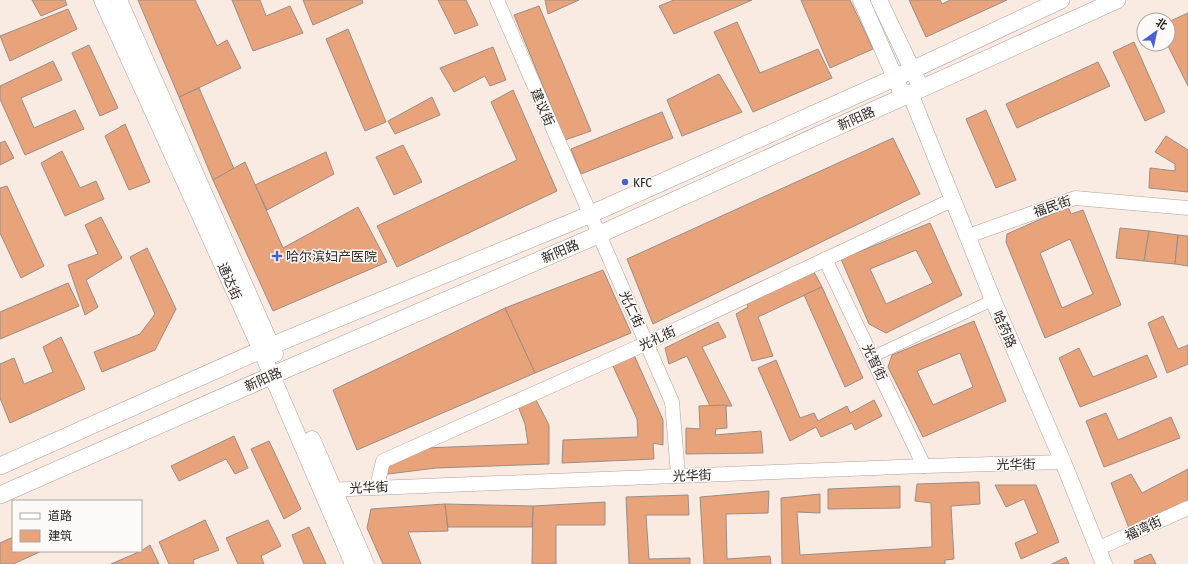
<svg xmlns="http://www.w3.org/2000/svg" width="1188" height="564" font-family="'Fira Sans Condensed','Noto Sans SC',sans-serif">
<rect width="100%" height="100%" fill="#f9eae2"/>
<!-- building -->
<g fill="#e8a37a" stroke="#9b8d86" fill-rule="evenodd">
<polygon points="32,0 65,0 67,5 41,16"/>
<polygon points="138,0 195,0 217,46 227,40 241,68 179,97"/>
<polygon points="232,0 260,0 266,16 290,6 303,33 253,51"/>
<polygon points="303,0 362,0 363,3 313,25"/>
<polygon points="438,0 466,0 478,25 455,34"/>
<polygon points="545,0 579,0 548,14"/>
<polygon points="674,0 752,0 674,34 659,6"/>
<polygon points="801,0 850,0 873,49 830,68"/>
<polygon points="909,0 940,0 942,4 950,0 1007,0 926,37"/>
<polygon points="539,6 591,131 565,140 514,15"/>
<polygon points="68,9 77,29 10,61 0,36"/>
<polygon points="1188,13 1188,86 1167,44 1168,22"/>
<polygon points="737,22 760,73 818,49 832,78 753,112 714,32"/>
<polygon points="348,29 386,122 365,131 326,39"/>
<polygon points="1134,42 1165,112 1145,121 1113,52"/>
<polygon points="89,45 118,108 100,116 72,53"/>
<polygon points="493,47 506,80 490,86 485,76 454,92 440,68"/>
<polygon points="53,61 62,80 21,98 34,128 75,110 84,129 25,155 0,99 0,86"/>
<polygon points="1098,62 1110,86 1017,128 1006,104"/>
<polygon points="719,74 742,112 682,136 667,100"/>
<polygon points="199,88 234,169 213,180 179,97"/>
<polygon points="513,90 557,191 397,267 377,226 517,160 491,102"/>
<polygon points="432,97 440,115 395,134 388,121"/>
<polygon points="986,110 1016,180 996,188 966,119"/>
<polygon points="662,112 673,138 581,174 571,149"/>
<polygon points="125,124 150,182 129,190 105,136"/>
<polygon points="1166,136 1188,150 1188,192 1149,188 1150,168 1175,171 1175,164 1155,152"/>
<polygon points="893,138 920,194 653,324 627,259"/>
<polygon points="5,141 14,158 0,165 0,143"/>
<polygon points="403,145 422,182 394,195 376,157"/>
<polygon points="62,151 80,188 96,181 104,199 65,216 41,163"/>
<polygon points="326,152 334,174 267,210 255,185"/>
<polygon points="245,162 283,248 358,207 387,262 273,311 213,180"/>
<polygon points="7,186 44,266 21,278 0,233 0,188"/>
<path d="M 1068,207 L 1071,214 L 1083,210 L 1121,305 L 1045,338 L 1006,242 L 1007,234 ZM 1070,239 L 1093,294 L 1062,308 L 1040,253 Z"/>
<polygon points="101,217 122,258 86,280 98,307 85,315 68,265 98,254 85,225"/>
<path d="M 930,223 L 962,295 L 886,333 L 869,324 L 841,259 ZM 916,250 L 933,283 L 886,304 L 870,269 Z"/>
<polygon points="1120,228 1149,231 1144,261 1116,258"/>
<polygon points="1149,231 1178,235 1175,264 1144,261"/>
<polygon points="1178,235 1188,236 1188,266 1175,264"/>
<polygon points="147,248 176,309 155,350 102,372 94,352 140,334 155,314 130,257"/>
<polygon points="603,270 631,333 535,373 505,308"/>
<polygon points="814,272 822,287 758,317 773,356 752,361 736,314 748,307 746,300"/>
<polygon points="68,283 79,306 0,339 0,312"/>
<polygon points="822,287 863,378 845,387 804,295"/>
<polygon points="505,308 535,373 357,450 333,390"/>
<polygon points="1163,316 1178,349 1188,345 1188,364 1167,373 1148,323"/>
<path d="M 974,321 L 1006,401 L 923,437 L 888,367 L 892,355 ZM 960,353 L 973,387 L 933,405 L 917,371 Z"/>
<polygon points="718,322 726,337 702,347 732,406 710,406 687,356 669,364 665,348"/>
<polygon points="61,337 85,389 10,423 0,398 0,364 14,358 24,384 53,372 43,347"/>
<polygon points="1079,348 1093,377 1147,355 1157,377 1080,407 1059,358"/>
<polygon points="634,355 663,420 663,445 653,443 654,459 562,463 563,440 638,437 637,419 613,366"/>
<polygon points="776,360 800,418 814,413 818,421 847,406 850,413 874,400 882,416 855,430 852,423 821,437 816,427 790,441 758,368"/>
<polygon points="535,398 549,425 549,464 436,468 388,474 387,465 424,448 528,444 525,424 518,406"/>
<polygon points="726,405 727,428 716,429 715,435 761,431 763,453 686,454 686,428 700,429 699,406"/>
<polygon points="1106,413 1118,440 1171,417 1180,438 1104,467 1086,421"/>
<polygon points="234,436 248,468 235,474 226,459 179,481 171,466"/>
<polygon points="269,441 301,509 284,519 251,449"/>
<polygon points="1188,469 1188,501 1129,528 1111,483 1131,474 1142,493"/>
<polygon points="979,482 980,504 951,506 954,559 945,560 945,564 782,564 781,498 820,494 820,513 797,512 800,555 932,547 931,503 915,501 917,484"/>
<polygon points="995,485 1036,485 1059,542 1021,559 1015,543 1038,533 1024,499 1006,507"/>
<polygon points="900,486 900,508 828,509 828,489"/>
<polygon points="769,491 768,513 726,514 727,559 770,556 771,564 704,564 700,497"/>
<polygon points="688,495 689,515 646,515 649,559 690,558 690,564 629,564 626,497"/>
<polygon points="605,502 605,525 556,525 556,564 532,564 533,506"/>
<polygon points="445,504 448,531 408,532 421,564 383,564 367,528 371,509"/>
<polygon points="445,504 533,506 532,527 448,527"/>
<polygon points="205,520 219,550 193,560 194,564 169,564 159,542"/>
<polygon points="268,520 281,546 261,556 264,564 238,564 226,538"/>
<polygon points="309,527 326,564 304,564 292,535"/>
<polygon points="13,537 13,551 42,551 13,564 0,564 0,543"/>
<polygon points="150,545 159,564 111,564 141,551"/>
<polygon points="1151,554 1156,564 1135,564 1134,561"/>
<polygon points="1066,557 1069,564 1052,564"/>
</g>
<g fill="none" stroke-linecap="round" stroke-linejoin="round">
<!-- minor casing -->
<g stroke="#afa19a" stroke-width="12">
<polyline id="minor" points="872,357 993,300"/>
</g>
<!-- tertiary casing -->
<g stroke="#afa19a" stroke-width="15">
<g id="tertiary">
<polyline points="497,0 672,402 678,475"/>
<polyline points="968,236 1075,198 1188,208"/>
<polyline points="825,259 924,466"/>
<polyline points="377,487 383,461 647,343 952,200"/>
<polyline points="324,490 924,466 1063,462"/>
<polyline points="1097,549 1188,508"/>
</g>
</g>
<!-- secondary casing -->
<g stroke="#afa19a" stroke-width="17">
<g id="secondary">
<polyline points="102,0 261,350 353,564"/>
<polyline points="119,0 275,354"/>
<polyline points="861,0 903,96"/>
<polyline points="879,0 921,88"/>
<polyline points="910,93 993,300 1063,462 1104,564"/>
<polyline points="312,439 366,564"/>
</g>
</g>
<!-- primary casing -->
<g stroke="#afa19a" stroke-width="18">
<g id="primary">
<polyline points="0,466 261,350 589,215 912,70 1061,0"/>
<polyline points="0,495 282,371 598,235 1117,0"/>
</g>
</g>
<!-- minor -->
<use href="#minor" stroke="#fff" stroke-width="11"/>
<!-- tertiary -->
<use href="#tertiary" stroke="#fff" stroke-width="14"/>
<!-- secondary -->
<use href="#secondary" stroke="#fff" stroke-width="16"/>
<!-- primary -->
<use href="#primary" stroke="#fff" stroke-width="17"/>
</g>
<!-- markers -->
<g fill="#4960d4" stroke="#fdfaf8" stroke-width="1.5">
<circle cx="625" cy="182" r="4"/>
<path d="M275 250h4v4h4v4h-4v4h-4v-4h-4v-4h4z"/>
</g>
<g text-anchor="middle" stroke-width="3" stroke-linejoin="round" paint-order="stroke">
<!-- street labels -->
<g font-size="13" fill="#2c2623" stroke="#fdfaf8">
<text transform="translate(543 107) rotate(67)" y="5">建议街</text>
<text transform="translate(856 118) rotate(-24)" y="5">新阳路</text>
<text transform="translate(1052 206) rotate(-19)" y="5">福民街</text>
<text transform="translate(560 251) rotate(-23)" y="5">新阳路</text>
<text transform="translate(230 281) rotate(66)" y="5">通达街</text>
<text transform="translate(632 309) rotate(65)" y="5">光仁街</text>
<text transform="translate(1005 329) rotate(66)" y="5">哈药路</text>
<text transform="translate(657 338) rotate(-25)" y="5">光礼街</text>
<text transform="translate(875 362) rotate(64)" y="5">光智街</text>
<text transform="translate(263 379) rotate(-24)" y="5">新阳路</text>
<text transform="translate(1016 464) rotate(-1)" y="5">光华街</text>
<text transform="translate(692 475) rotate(-2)" y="5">光华街</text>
<text transform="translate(369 487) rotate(-3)" y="5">光华街</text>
<text transform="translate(1143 528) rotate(-25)" y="5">福湾街</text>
</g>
<!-- poi labels -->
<g font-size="13" fill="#2c2623" stroke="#fdfaf8" text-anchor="start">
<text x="633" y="187">KFC</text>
<text x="286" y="261">哈尔滨妇产医院</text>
</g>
</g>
<!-- legend -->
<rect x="12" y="500" width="130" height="52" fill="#fdfaf8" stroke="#a9a5a3"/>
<rect x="20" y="513" width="20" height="6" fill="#ffffff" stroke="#a9a5a3"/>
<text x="48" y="520" font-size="12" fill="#2c2623">道路</text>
<rect x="20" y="530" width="20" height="12" fill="#e8a37a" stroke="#a9a5a3"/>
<text x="48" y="540" font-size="12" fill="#2c2623">建筑</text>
<!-- north arrow -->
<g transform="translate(1156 32) rotate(33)"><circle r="19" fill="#fdfaf8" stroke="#a9a5a3"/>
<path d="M0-3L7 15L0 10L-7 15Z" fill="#4960d4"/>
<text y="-6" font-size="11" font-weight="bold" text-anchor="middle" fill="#2c2623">北</text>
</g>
</svg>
